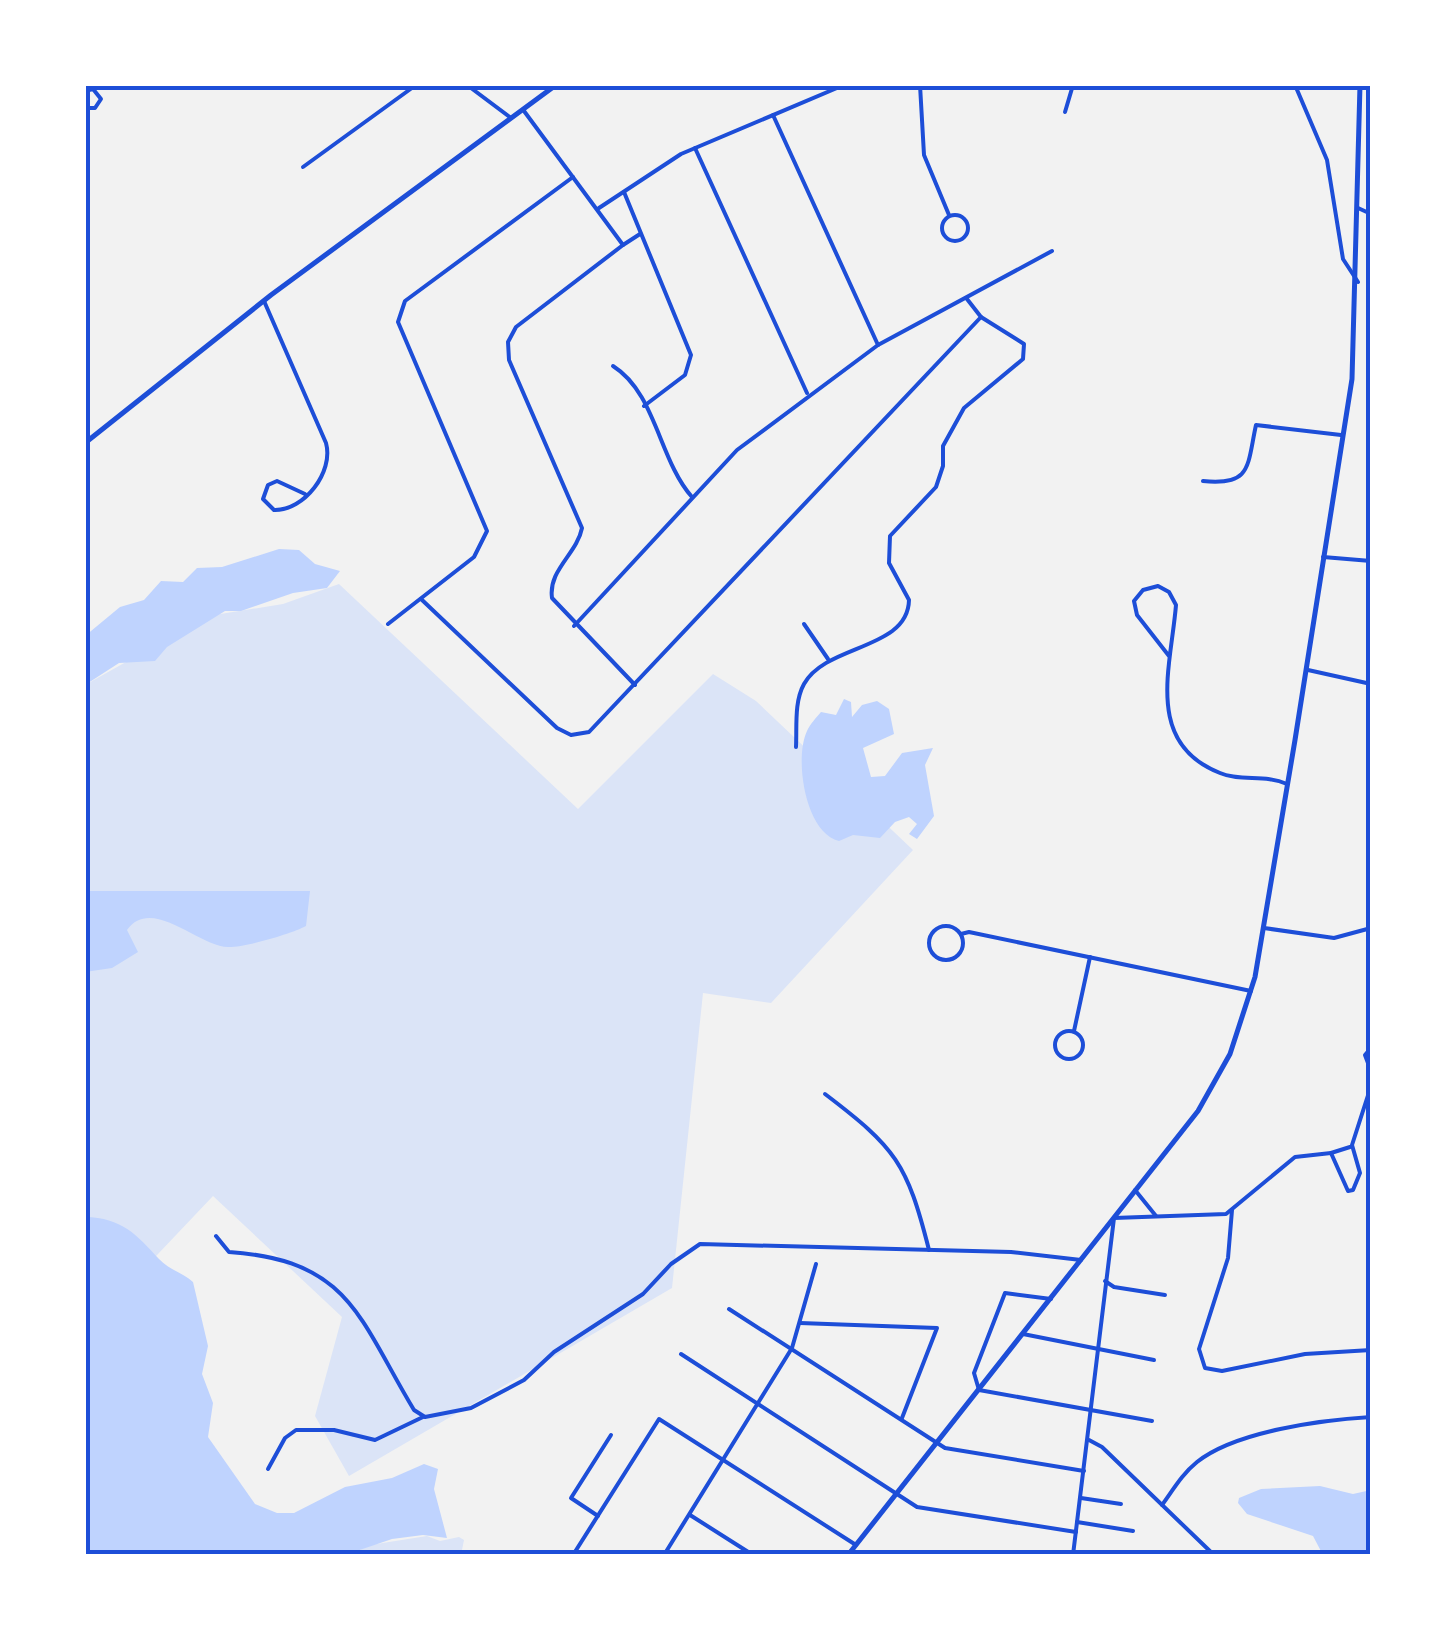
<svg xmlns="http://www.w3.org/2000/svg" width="1456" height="1640" font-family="Jost,sans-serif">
<rect width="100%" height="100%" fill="#f2f2f2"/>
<!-- green -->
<g fill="#dbe4f7">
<polygon points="339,584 578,809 713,674 756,701 913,850 771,1003 703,993 672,1288 349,1476 315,1416 342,1317 213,1196 85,1331 85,685 208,616 283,604"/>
<polygon points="427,1536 440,1541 459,1537 464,1540 462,1550 437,1555 424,1551 417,1555 349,1555 370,1545"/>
</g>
<!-- water -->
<g fill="#bfd3fe">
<polygon points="279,549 299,550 315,564 340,571 327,588 293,593 241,611 225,611 167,647 155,661 119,663 85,685 85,636 120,607 144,600 161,581 183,582 197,568 222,567"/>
<path d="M 844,699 L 851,702 L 852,717 L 862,705 L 877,701 L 889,709 L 894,734 L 863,748 L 871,777 L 885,776 L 902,753 L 933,748 L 925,765 L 934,816 L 917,839 L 909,834 L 917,824 L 909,817 L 895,822 L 880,838 L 853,835 L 839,841 C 805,833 794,758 807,731 C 810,724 816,718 821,712 L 836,715 Z"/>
<path d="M 85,891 L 310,891 L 306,926 C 291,934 246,947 229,947 C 200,948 152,895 127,930 L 138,952 L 112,968 L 85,972 Z"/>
<path d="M 85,1217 C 122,1218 136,1234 159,1259 C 168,1269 183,1273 193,1282 L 208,1346 L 202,1374 L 213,1403 L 208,1437 L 255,1504 L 277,1513 L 294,1513 L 345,1487 L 392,1478 L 424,1464 L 438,1469 L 434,1489 L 447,1538 L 423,1535 L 392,1539 L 345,1555 L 85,1555 Z"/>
<polygon points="1320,1486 1353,1494 1371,1490 1371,1555 1323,1555 1313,1536 1247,1514 1238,1503 1239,1498 1261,1489"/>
</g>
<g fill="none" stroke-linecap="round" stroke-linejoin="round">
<!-- minor -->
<g stroke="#1d4ed8" stroke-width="4">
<polyline points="467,85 511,118"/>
<polyline points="920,85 924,155 949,215"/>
<polyline points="1295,85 1327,160 1343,259 1358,282"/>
<polyline points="85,91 93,89 101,99 95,108 85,108"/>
<path d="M 524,111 L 623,245 L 516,327 L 508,342 L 509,360 L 582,528 C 577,554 548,570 552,598 L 635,685"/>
<polyline points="1065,112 1073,85"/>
<polyline points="773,115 878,345"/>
<polyline points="695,148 807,393"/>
<polyline points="303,167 416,85"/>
<polyline points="624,192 691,355 685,375 644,406"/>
<polyline points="599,208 681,154 844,85"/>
<polyline points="1358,208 1371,214"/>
<circle cx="955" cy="228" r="13"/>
<polyline points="623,245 640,234"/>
<path d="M 264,301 L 326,443 C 334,472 304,511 274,510 L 263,499 L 268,485 L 277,481 L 305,494"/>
<path d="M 613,366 C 656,393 659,460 692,497"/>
<path d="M 1203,481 C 1252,486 1247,466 1256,425 L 1341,435"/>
<polyline points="1323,557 1371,561"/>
<polyline points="421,599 557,728 571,735 589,732 981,317 967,299"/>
<polyline points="388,624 474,557 487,531 398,322 405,301 573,177"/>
<polyline points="804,624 828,659"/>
<polyline points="574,626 737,450 878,345 1052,251"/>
<path d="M 1169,656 L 1137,615 L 1134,601 L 1143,590 L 1158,586 L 1169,592 L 1176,605 C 1171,667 1144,743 1220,773 C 1241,782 1265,774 1287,784"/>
<polyline points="1308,670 1371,684"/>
<path d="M 796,747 C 797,727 794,702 804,684 C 826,644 908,650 909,600 L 889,563 L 890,536 L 936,487 L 943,466 L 943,446 L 964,408 L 1023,359 L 1024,344 L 981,317"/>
<circle cx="946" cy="943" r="17"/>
<polyline points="1264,928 1334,938 1371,928"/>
<polyline points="961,934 969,932 1251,991"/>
<polyline points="1074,1031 1090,957"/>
<circle cx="1069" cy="1045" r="14"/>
<polyline points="1371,1048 1365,1055 1371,1071"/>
<path d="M 825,1094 C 896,1148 907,1163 929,1250"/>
<polyline points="1331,1153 1350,1147"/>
<polyline points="1135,1190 1156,1216"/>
<polyline points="1232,1210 1228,1258 1199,1349 1205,1368 1222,1371 1305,1354 1371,1350"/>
<path d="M 216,1236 L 229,1252 C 350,1260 359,1319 414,1410 L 425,1417 L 471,1408 L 524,1380 L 554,1352 L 643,1294 L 671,1264 L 700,1244 L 1011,1252 L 1081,1260"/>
<polyline points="1105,1281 1114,1287 1165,1295"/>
<polyline points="1051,1299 1005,1293 974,1373 979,1390 1152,1421"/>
<polyline points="729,1309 945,1448 1084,1471"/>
<polyline points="800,1323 937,1328 902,1418"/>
<polyline points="1023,1334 1154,1360"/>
<polyline points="681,1354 917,1507 1076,1532"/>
<polyline points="1089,1440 1102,1447 1214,1555"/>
<polyline points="268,1469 285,1438 296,1430 334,1430 375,1440 423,1417"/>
<polyline points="1081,1498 1121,1504"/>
<path d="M 1162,1505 C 1173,1490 1182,1474 1197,1462 C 1236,1431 1322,1420 1371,1417"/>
<polyline points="690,1515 753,1555"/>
<polyline points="598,1516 571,1498 611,1435"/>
<polyline points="1077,1522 1133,1531"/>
<polyline points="1213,1554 1226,1555"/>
<polyline points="573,1555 659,1419 856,1545"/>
<polyline points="664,1555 792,1348 816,1264"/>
<polyline points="1073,1555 1114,1218 1226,1214 1295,1157 1331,1153 1348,1191 1353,1190 1360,1173 1352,1145 1371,1086"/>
</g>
<!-- tertiary -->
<g stroke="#1d4ed8" stroke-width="5">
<polyline points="85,443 271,295 556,85"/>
<polyline points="848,1555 1198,1111 1230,1054 1255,977 1295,740 1352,379 1360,85"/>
</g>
</g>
<!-- border -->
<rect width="1456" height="1640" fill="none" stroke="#ffffff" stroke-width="175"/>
<rect x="88" y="88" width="1280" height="1464" fill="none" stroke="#1d4ed8" stroke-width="4"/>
</svg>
